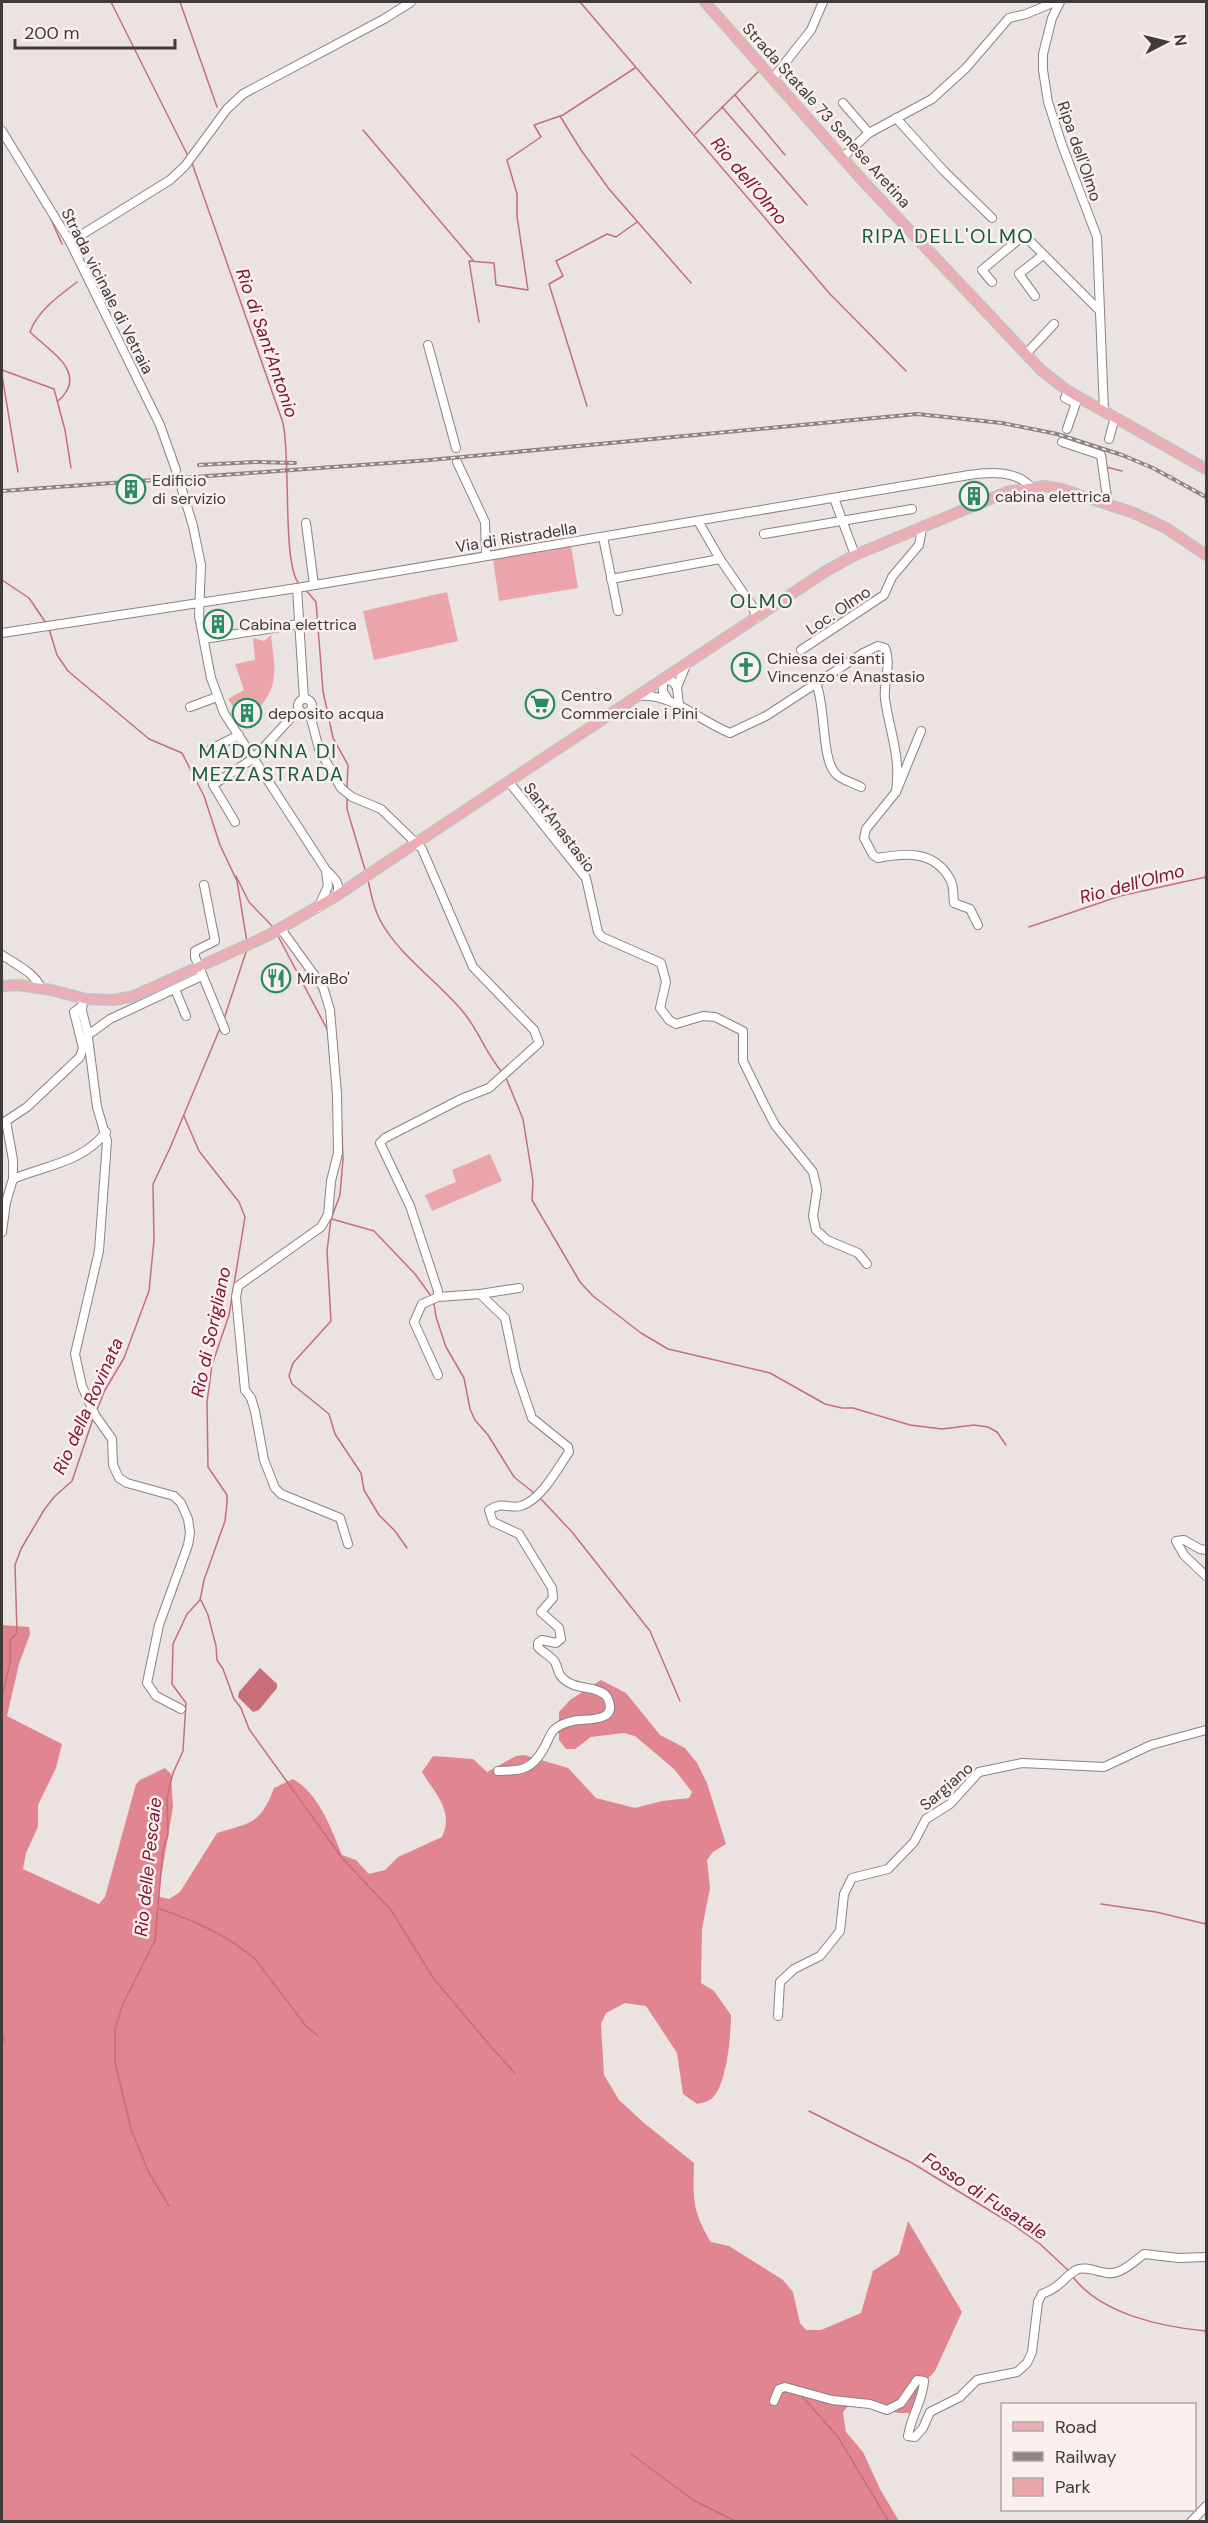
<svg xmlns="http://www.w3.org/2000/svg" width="1208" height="2523" font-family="'DM Sans',sans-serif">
<rect width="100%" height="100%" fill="#ebe2e2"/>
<!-- green -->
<g fill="#eca4ab">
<polygon points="571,546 578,588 499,601 493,559"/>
<polygon points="447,592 458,641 374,660 363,611"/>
<path d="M 271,635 C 273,658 280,680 265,700 C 259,710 250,716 242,725 L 238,716 L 238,708 L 233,706 L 228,699 L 244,690 L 235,664 L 255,660 L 253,638 L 264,641 Z"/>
<polygon points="490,1154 502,1181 432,1211 425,1195 456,1182 452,1170"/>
</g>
<!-- forest -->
<path fill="#e18691" d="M 2,1625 L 29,1627 L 30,1634 L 19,1664 L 7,1716 L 62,1744 L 56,1768 L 38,1805 L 38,1827 L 26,1853 L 23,1869 L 99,1904 L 105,1897 L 136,1784 L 140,1780 L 165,1768 L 171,1774 L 173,1807 L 159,1889 L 160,1897 L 169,1899 L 180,1892 L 217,1833 C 251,1823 261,1823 274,1788 L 293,1779 C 319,1794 331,1828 342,1855 L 356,1860 L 369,1874 L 385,1870 L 398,1857 L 442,1837 C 454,1811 436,1795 422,1772 L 433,1756 L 473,1759 L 487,1772 L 516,1756 L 524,1755 L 568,1768 L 596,1798 L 635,1808 L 662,1801 L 689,1798 L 692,1792 L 674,1769 L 635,1736 L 624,1733 L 591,1737 L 575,1749 L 566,1749 L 559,1740 L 559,1712 L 570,1700 L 601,1680 L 626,1693 L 660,1735 L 685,1748 L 697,1763 L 707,1783 L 726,1844 L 713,1852 L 707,1860 L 710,1888 L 702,1929 L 701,1983 L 714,1991 L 731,2015 C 731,2034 727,2087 711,2099 C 707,2102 701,2103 697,2104 L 683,2094 L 677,2053 L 646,2006 L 625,2003 L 606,2013 L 601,2024 L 604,2075 L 619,2100 L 644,2123 L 694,2163 C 693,2198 692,2211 711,2242 L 729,2246 L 783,2280 L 793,2292 L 800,2323 L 806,2330 L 821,2330 L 861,2313 L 873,2271 L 899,2254 L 908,2221 L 962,2312 L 935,2371 L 922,2385 L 916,2405 L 909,2413 L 897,2413 L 869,2403 L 850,2404 L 843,2412 L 846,2432 L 863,2452 L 880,2489 L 899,2521 L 2,2522 Z"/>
<!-- water -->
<polygon fill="#c76e79" points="260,1668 277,1684 277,1688 259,1710 253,1712 238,1697 239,1692"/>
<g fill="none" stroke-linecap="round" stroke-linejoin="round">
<!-- stream -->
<g stroke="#c76e79" stroke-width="1.5">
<polyline points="111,2 188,156"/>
<polyline points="180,2 217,107"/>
<polyline points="580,2 830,294 906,371"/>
<polyline points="735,95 785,155"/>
<polyline points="722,107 807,205"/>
<polyline points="560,116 581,150 609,189 691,283"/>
<polyline points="363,130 473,260"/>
<polyline points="695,134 760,70"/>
<path d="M 192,163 L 283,423 C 291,458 282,564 299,584"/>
<polyline points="50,217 62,244"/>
<polyline points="479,322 469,261 494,263 496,285 528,290 517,216 517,194 507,160 541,137 534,125 563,115 635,68"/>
<polyline points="2,370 54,389 65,430 71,468"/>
<polyline points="2,375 18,472"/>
<path d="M 58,401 C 90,373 49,351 30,332 C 38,310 59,296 77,282"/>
<polyline points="587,406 549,284 563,276 556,261 607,234 616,237 637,222"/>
<polyline points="1106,467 1122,471"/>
<polyline points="2,580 29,598 46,623"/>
<polyline points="305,589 316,602 323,691 333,738 348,765 347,788"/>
<polyline points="49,629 57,655 68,671 149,739 182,753 204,796 220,845 237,881 247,942"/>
<polyline points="347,796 347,809 366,873"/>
<polyline points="236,876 249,902 273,927"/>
<path d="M 368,880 C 371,894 373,907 380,920 C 400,957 438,981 464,1013 C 479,1031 486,1054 502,1072"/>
<polyline points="1029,927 1120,896 1206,877"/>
<polyline points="277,934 328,1031"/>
<polyline points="224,1019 247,949"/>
<polyline points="506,1078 523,1119 533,1181 532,1200 580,1282 593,1296 641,1333 668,1349 770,1373 825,1404 842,1408 853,1408 910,1425 942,1429 974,1425 988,1427 997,1432 1006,1445"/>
<polyline points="341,1111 343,1159 340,1195 331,1219 327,1251 331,1321 293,1363 289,1376 292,1384 329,1414 335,1434 361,1473 364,1490 379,1515 395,1531 407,1548"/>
<polyline points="184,1116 199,1151 239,1202 245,1217 229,1315 212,1365 207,1402 208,1467 227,1495 227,1503 225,1521 204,1580 200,1600"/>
<polyline points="332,1219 374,1231 415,1274 431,1296"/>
<polyline points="434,1303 436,1317 446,1347 464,1378 470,1409 475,1420 488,1435 514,1477 534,1493"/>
<polyline points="96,1412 105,1390 124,1358 149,1291 154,1240 153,1184 170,1148 221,1026"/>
<polyline points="540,1498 572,1532 650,1631 680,1701"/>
<polyline points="201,1600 208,1615 216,1646 217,1660 223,1669 234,1699 241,1708 249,1729 342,1858 391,1910 434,1979 492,2048 515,2073"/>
<polyline points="2,1697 10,1663 10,1640 17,1633 15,1565 21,1549 44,1510 54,1497 72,1481 93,1419"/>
<polyline points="1101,1904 1156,1912 1206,1924"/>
<path d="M 160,1909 C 195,1921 227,1935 255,1959 L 306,2026 L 318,2036"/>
<polyline points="2,2035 5,2041"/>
<polyline points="809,2111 912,2163 1012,2224 1040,2244 1068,2270"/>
<polyline points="169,2206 149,2173 131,2129 115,2062 115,2028 123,2004 155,1940 163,1849 168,1835 167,1798 173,1773 183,1751 186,1703 172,1684 173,1644 187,1614 200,1600"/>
<path d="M 1073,2277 C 1101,2314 1162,2327 1206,2331"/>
<polyline points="801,2395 838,2437 889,2522"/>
<polyline points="631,2454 693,2500 737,2522"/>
</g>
<!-- minor casing -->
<g stroke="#8b8282" stroke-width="10">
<g id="minor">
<polyline points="1060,2 1052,18 1043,54 1043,70 1048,102 1062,145 1097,237 1104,411"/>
<polyline points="773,78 811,30 823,2"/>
<polyline points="843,103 869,133"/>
<polyline points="896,118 944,171 992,218"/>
<polyline points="2,131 70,242 160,425 176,470"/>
<polyline points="842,158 869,133 932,99 966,68 1009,18 1026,14 1055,2"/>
<polyline points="70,242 170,180 185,166 227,109 243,94 384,19 411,2"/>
<polyline points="992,282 982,270 1024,235 1099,310"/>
<polyline points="1035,296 1019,274 1043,255"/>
<polyline points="428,345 456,448"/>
<polyline points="1026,354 1054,324"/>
<polyline points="1067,429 1076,403 1065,398 1068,391"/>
<polyline points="1109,439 1115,417"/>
<polyline points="1062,442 1101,455 1108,505"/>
<polyline points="457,462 485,522 486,555"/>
<path d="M 180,483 L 193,526 L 201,565 L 199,616 L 211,678 L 224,713 L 326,870 C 334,878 342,884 336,896"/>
<polyline points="834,498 855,555"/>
<polyline points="698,521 720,559 751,604 757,618"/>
<polyline points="306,523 314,585"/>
<polyline points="764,534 912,509"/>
<polyline points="603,537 618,611"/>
<polyline points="611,579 720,559"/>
<polyline points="297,588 304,699"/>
<path d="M 2,633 L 297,588 L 969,475 C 989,472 1016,470 1031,487"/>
<polyline points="204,639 299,624"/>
<polyline points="801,650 884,595 892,577 919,545 922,529"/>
<path d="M 816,683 C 826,706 821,760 836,774 C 841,780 854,783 861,787"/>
<path d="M 638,696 C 673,693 699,721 730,733 L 766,716 L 863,653 L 878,646 L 885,648 C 892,665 883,682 885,699 C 890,734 901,755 896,792"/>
<polyline points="667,698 663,692 663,680 672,681 677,687"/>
<circle cx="305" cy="706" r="7"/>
<polyline points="679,706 677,687 686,665"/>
<polyline points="190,707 217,697"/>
<polyline points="309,711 319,749 341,788 352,797 381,809 422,849 473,967 534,1030 539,1043 489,1088 461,1099 385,1138 380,1143 410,1206 438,1291 438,1297 422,1304 414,1322 438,1375"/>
<path d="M 921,731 L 896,792 L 866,829 L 864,838 L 873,855 L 878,858 C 905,853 934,850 950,879 C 954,885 953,895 954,903 L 970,909 L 978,925"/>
<polyline points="211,749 239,735"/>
<polyline points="509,782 586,878 598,932 602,937 661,963 666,982 660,1008 669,1020 676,1024 703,1016 715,1017 743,1031 743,1061 764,1104 775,1125 813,1172 817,1190 813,1216 816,1230 827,1240 858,1253 867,1264"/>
<polyline points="235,822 213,785 254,758 299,709"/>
<polyline points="204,885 215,941 195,951 195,957 225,1030"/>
<polyline points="318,908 328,886 326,871"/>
<polyline points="281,929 323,987 330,1010 337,1094 338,1153 331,1181 328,1215 321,1227 238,1286 236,1297 245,1390 251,1398 255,1411 264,1460 275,1488 281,1494 340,1518 348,1544"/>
<path d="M 2,955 C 15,964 35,973 41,988"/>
<polyline points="175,989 186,1016"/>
<polyline points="83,998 82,1011 87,1030 97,1107 107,1141 99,1251 75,1354 82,1386 95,1415 112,1439 113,1465 119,1478 127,1483 174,1496 181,1503 188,1519 190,1533 188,1545 159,1625 147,1683 156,1696 181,1709"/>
<polyline points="88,1035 110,1019 202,976"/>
<polyline points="13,1179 13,1160 6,1121 27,1107 80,1057 83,1048 74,1012 82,1006"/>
<path d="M 2,1232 L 6,1202 L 13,1179 C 47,1165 83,1162 106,1132"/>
<polyline points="480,1294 519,1288"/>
<path d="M 438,1297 L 480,1294 L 505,1318 L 516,1371 L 532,1418 L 568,1447 L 569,1452 C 557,1469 542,1499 521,1506 C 509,1509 502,1501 489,1510 L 493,1522 L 519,1534 L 552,1588 L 553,1598 L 541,1612 L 559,1628 L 561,1639 L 556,1643 L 542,1640 L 538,1643 L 538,1647 C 543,1653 551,1656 555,1662 C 557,1666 558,1671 560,1675 C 568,1686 581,1687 593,1689 C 599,1691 606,1693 608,1699 C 619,1724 582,1718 573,1721 C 566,1722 557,1726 553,1731 C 549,1736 547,1743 544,1748 C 532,1770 521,1771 498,1771"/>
<polyline points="1206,1550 1200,1549 1184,1540 1176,1541 1184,1555 1206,1576"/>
<polyline points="778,2016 780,1982 794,1969 820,1956 840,1931 844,1894 852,1878 888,1869 914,1842 926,1819 950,1804 979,1772 1022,1763 1104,1767 1151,1745 1206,1730"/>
<path d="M 774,2401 L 779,2389 L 785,2387 L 832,2400 L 870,2404 L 887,2410 L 901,2403 L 917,2380 L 924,2381 C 923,2400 911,2416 908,2436 L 915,2437 L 923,2428 L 930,2412 L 960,2397 L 977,2380 L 1017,2372 L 1027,2363 L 1032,2352 L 1038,2302 L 1042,2294 C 1061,2287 1063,2278 1076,2270 C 1088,2264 1104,2277 1117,2272 C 1127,2269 1136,2260 1144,2254 L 1179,2258 L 1206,2257"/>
<polyline points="1191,2522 1206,2506"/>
</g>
</g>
<!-- major casing -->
<g stroke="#c2c0c0" stroke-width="12">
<g id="major">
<polyline points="705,2 863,181 1042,371 1068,391 1206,469"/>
<polyline points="2,986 19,985 51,990 86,999 114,1000 134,996 267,936 336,896 826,571 855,555 1007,492 1044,486 1061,489 1134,513 1166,528 1206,555"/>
</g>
</g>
<!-- minor -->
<use href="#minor" stroke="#fff" stroke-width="8"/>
<!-- major -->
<use href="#major" stroke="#ebaeb6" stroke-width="9"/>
<!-- rail casing -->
<g stroke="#8c8585" stroke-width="4">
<g id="rail">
<polyline points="199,465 255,462 295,463"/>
<polyline points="2,491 430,460 917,414 1002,423 1057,434 1122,455 1153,468 1206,497"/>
</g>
</g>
<!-- rail -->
<use href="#rail" stroke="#f9efef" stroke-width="1.5" stroke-dasharray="4.5" stroke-linecap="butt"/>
</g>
<!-- icons -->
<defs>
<g id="building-ring" transform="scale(1.5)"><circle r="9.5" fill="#f9efef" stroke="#2a8c65" stroke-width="1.5"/><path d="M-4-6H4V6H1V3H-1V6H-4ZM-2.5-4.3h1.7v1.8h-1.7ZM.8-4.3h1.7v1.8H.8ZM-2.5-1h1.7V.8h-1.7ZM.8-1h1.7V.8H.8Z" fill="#2a8c65"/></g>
<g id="church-ring" transform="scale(1.5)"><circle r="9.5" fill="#f9efef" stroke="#2a8c65" stroke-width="1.5"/><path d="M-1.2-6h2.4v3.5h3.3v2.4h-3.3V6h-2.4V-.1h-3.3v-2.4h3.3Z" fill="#2a8c65"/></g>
<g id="supermarket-ring" transform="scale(1.5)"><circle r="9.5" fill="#f9efef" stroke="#2a8c65" stroke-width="1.5"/><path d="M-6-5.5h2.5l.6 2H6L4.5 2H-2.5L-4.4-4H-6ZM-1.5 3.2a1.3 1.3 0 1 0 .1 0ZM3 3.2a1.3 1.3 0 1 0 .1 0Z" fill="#2a8c65"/></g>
<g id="restaurant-ring" transform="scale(1.5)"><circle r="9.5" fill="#f9efef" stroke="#2a8c65" stroke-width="1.5"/><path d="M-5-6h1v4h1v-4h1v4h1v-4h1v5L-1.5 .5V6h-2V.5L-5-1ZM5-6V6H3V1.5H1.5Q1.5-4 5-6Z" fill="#2a8c65"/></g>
</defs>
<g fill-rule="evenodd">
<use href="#building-ring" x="131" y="489"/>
<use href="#building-ring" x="974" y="496"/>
<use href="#building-ring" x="218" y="624"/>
<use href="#church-ring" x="746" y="667"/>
<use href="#supermarket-ring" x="540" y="704"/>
<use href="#building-ring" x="247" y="713"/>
<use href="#restaurant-ring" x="276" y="978"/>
</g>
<g text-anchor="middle" stroke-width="5" stroke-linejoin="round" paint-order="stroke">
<!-- street labels -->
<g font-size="16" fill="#3f3b3b" stroke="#f9efef">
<text transform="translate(827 115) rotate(48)" y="6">Strada Statale 73 Senese Aretina</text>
<text transform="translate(1080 151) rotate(71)" y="6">Ripa dell'Olmo</text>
<text transform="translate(108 291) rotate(63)" y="6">Strada vicinale di Vetraia</text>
<text transform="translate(516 537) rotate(-9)" y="6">Via di Ristradella</text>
<text transform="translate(838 610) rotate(-34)" y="6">Loc. Olmo</text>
<text transform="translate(560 827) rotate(53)" y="6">Sant'Anastasio</text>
<text transform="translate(946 1786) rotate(-41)" y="6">Sargiano</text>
</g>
<!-- poi labels -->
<g font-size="16" fill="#3f3b3b" stroke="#f9efef" text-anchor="start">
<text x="152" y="486">Edificio<tspan x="152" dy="18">di servizio</tspan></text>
<text x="995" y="502">cabina elettrica</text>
<text x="239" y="630">Cabina elettrica</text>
<text x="767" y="664">Chiesa dei santi<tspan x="767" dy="18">Vincenzo e Anastasio</tspan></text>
<text x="561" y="701">Centro<tspan x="561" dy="18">Commerciale i Pini</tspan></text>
<text x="268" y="719">deposito acqua</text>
<text x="297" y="984">MiraBo'</text>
</g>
<!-- water labels -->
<g font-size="18" font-style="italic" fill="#821431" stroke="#f9efef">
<text transform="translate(749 181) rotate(50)" y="6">Rio dell'Olmo</text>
<text transform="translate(267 343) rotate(71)" y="6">Rio di Sant'Antonio</text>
<text transform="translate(1132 884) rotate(-15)" y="6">Rio dell'Olmo</text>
<text transform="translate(211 1332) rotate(-78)" y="6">Rio di Sorigliano</text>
<text transform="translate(88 1406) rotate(-66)" y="6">Rio della Rovinata</text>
<text transform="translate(148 1867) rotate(-84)" y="6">Rio delle Pescaie</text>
<text transform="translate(985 2196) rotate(33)" y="6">Fosso di Fusatale</text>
</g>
<!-- quarter labels -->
<g font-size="20" letter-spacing="1.5" fill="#175b40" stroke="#f9efef">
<text x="948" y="243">RIPA DELL'OLMO</text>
<text x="762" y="608">OLMO</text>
<text x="268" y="758">MADONNA DI<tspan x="268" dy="23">MEZZASTRADA</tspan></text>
</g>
</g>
<!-- border -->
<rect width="1208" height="2523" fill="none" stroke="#3f3b3b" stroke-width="6"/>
<!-- legend -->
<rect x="1001" y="2403" width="195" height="108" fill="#f9efef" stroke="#afa7a7" stroke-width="1.5"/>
<rect x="1013" y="2422" width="30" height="9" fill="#ebaeb6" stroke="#afa7a7" stroke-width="1.5"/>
<text x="1055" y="2433" font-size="18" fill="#3f3b3b">Road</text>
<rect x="1013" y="2452" width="30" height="9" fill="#8c8585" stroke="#afa7a7" stroke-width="1.5"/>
<text x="1055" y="2463" font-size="18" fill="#3f3b3b">Railway</text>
<rect x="1013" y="2478" width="30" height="18" fill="#eca4ab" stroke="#afa7a7" stroke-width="1.5"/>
<text x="1055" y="2493" font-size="18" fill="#3f3b3b">Park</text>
<!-- north arrow -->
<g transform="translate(1166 42) rotate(83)" stroke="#f9efef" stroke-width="4.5" paint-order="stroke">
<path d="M0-4.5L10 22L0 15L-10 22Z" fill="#3f3b3b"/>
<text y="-9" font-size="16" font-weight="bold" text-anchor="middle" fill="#3f3b3b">N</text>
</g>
<!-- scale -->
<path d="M15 39v9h160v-9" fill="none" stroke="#3f3b3b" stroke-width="3"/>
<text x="24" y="39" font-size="18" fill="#3f3b3b" stroke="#f9efef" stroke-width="4.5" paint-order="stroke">200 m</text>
</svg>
